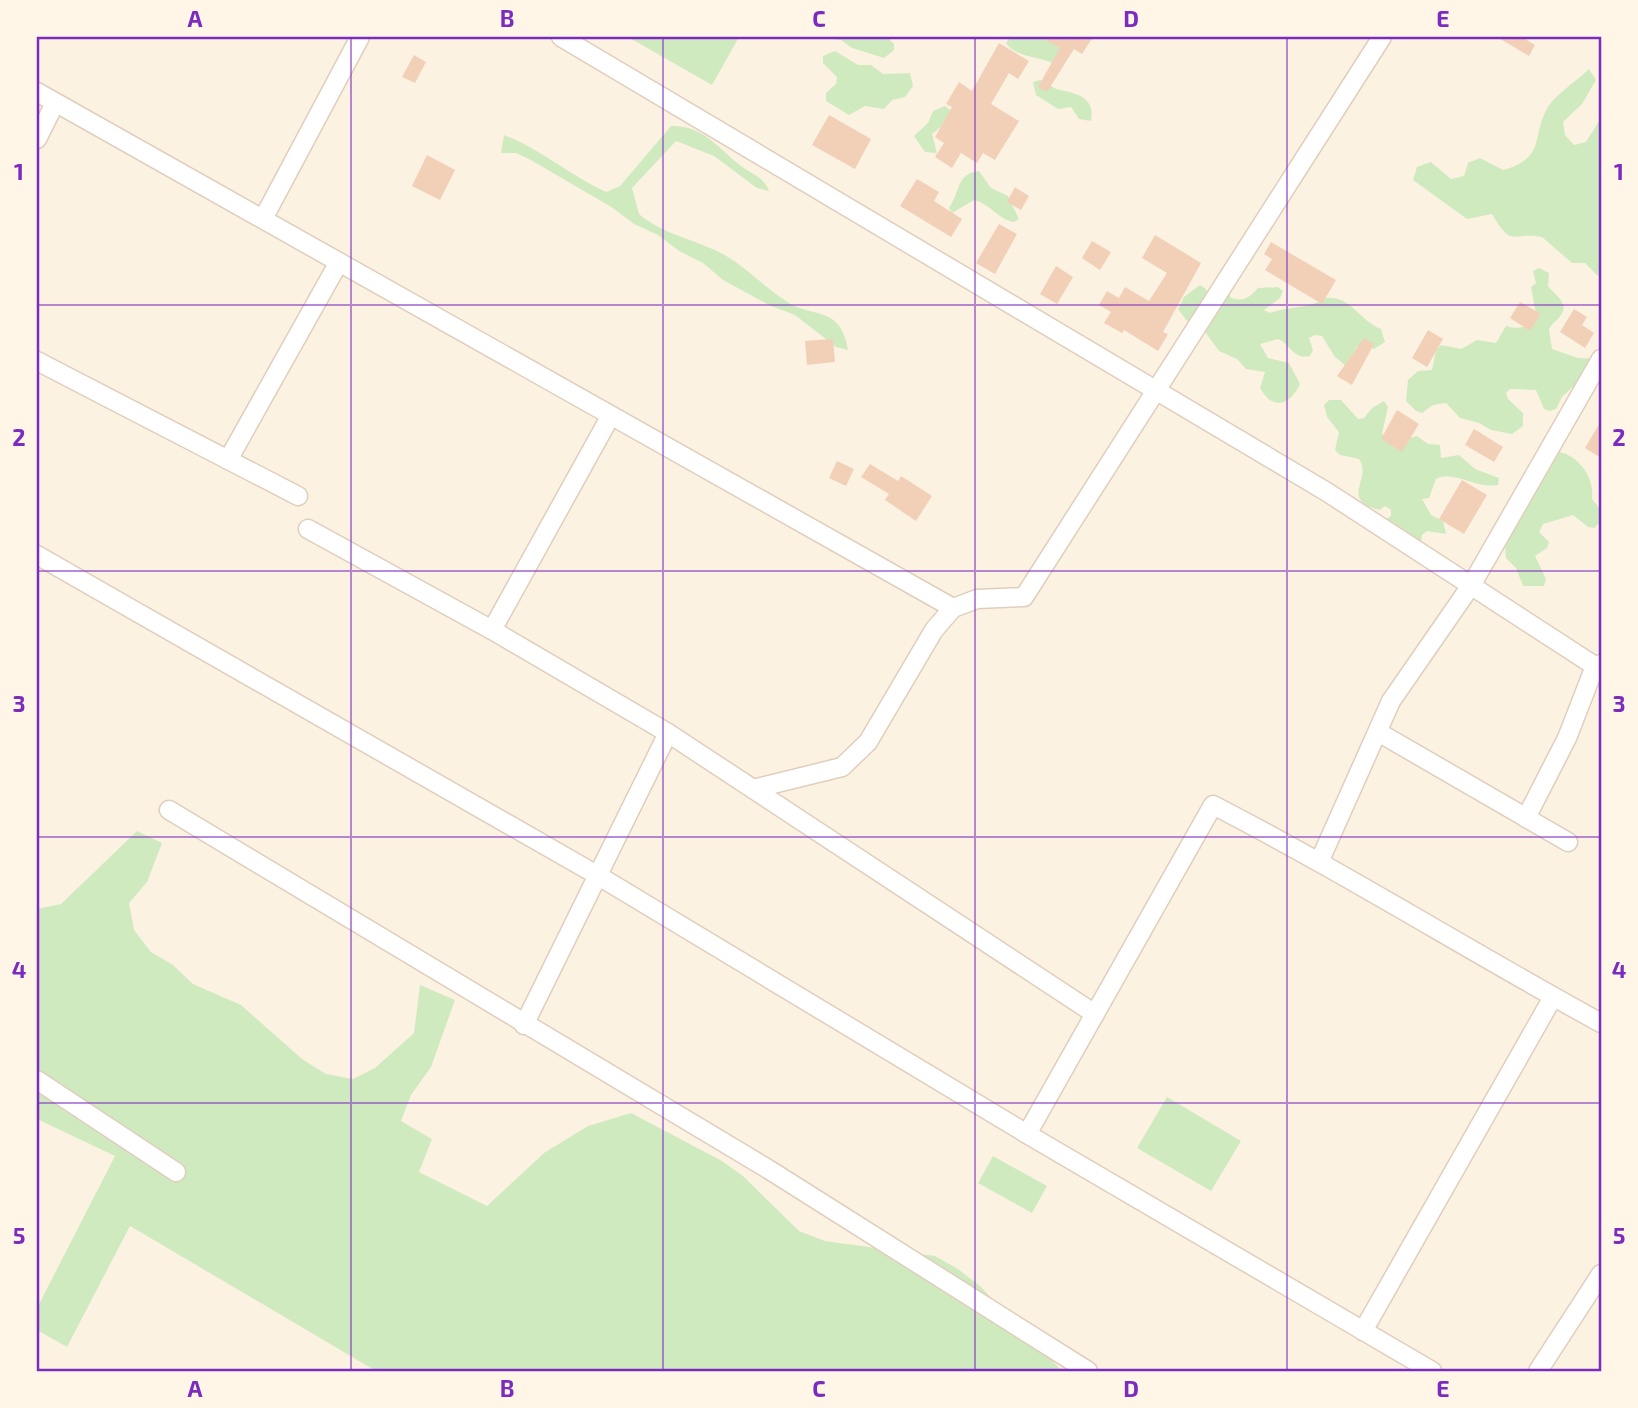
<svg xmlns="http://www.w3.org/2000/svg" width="1638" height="1408" font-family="'Exo 2',sans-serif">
<rect width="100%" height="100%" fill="#fcf2e1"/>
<!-- green -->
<g fill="#d0eac0">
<polygon points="628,37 739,37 712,85"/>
<polygon points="819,37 887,37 894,44 894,50 884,58 852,48 841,40"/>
<path d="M 1005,37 L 1039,37 L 1063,46 L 1053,63 C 1039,57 1013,56 1006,43 L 1010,38 Z"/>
<polygon points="835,51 858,65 871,65 883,74 910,73 913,86 905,97 892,100 884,109 865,106 849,115 826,101 826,93 836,84 837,77 823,63 823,56"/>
<path d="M 1589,69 L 1596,80 L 1582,104 L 1563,122 L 1565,135 L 1574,145 L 1586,142 L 1601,118 L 1601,276 L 1598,276 L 1585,263 L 1572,263 L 1542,237 C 1513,231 1513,250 1492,214 L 1467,219 L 1413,180 L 1417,167 L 1431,162 L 1451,179 L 1464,176 L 1468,163 L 1480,158 L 1503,170 C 1547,158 1531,135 1548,107 C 1557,93 1577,81 1589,69 Z"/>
<path d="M 1040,80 C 1048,82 1053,89 1060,90 C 1077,93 1096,98 1091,121 L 1079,119 L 1071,107 L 1058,109 L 1036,95 L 1033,82 Z"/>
<polygon points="945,106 965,122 947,122 932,134 937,153 925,152 914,136 928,123 933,111"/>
<path d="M 671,126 C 703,125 718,148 741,166 C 753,175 763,176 769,191 L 757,188 L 714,156 L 676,141 L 632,188 L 639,214 C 662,234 694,239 721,253 C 745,266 763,286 786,301 C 811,319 841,304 848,350 L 836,347 L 795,315 L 771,306 L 723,280 L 703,263 L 679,251 L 658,235 L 634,224 L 613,208 L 529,159 L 516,153 L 501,153 L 504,135 C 541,149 569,175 606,192 L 620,186 Z"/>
<path d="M 979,171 L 991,188 L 1008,196 L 1019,219 L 1014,222 C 999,220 989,203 974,200 L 952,213 L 949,208 C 961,190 956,174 979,171 Z"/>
<path d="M 1539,268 L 1549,273 L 1548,286 C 1554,294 1570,303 1561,315 C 1557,321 1553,322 1549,329 L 1552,349 L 1578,358 L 1601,359 L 1601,383 L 1579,381 L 1562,397 L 1556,409 L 1550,411 L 1544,409 L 1536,390 L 1510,389 L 1506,393 L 1508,399 L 1523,413 L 1523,426 L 1512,434 L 1491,430 L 1479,423 L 1460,418 L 1446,403 L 1433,405 L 1422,413 L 1416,411 L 1406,401 L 1408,380 L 1418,371 L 1432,370 L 1436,350 L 1441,345 L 1461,349 L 1477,340 L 1496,343 L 1506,326 C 1521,330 1528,327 1536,314 L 1531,287 L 1536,283 L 1533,271 Z"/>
<path d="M 1200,285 L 1206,289 L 1208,296 L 1229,292 L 1231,298 C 1244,302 1250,297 1258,288 L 1278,287 L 1283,291 L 1280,298 L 1264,310 L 1270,313 C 1289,306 1309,309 1326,298 C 1350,295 1360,321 1381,329 L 1385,342 L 1374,349 L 1362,344 L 1357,347 L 1346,366 L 1335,357 L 1322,336 L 1315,335 L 1309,338 L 1313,350 L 1310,356 C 1294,360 1291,345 1278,339 L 1260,344 L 1268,358 L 1289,363 L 1300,384 C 1291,405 1272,411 1260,388 L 1265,372 L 1246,369 L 1237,359 L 1219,351 L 1203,329 L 1186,320 L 1178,309 L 1184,297 Z"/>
<path d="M 1329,400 L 1341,400 L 1358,419 L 1364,418 L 1372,408 L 1384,401 L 1388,407 L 1382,434 L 1394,443 L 1417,436 L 1428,444 L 1440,445 L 1441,458 L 1459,455 L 1475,469 L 1499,478 L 1498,485 C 1476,489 1452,469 1436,479 L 1429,498 L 1422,499 L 1431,515 L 1443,521 L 1446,534 L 1427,531 L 1422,535 L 1420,549 L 1381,523 L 1391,516 L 1391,510 L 1385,506 L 1380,510 C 1338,500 1373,479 1359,459 L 1340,455 L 1335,450 L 1339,432 L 1327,417 L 1324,405 Z"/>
<path d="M 1554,451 C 1577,453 1595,476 1592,499 L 1601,510 L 1601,521 L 1594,528 L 1588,527 L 1573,515 L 1543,524 L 1539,532 L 1549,542 L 1547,548 L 1535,556 L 1546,579 L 1544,586 L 1523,586 L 1516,568 L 1506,558 L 1505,545 Z"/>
<polygon points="137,831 162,843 147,882 129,903 134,930 151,952 173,965 193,984 241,1005 302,1059 326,1074 353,1079 375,1068 414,1033 420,985 455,1000 431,1067 411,1095 401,1121 432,1139 419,1172 487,1206 544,1153 588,1126 631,1113 722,1161 743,1176 799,1231 825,1241 935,1256 958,1269 980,1286 1062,1371 376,1371 130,1226 67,1347 37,1330 37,1308 115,1156 37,1119 37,909 61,904"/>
<polygon points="1167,1097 1241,1141 1211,1191 1137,1148"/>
<polygon points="993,1156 1047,1186 1032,1213 978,1183"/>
</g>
<!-- building -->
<g fill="#f2d0b8">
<polygon points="1041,37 1093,37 1082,54 1074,49 1047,92 1038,87 1060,48"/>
<polygon points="1497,37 1522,37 1535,45 1529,56"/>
<polygon points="999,43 1029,61 1018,79 1009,73 991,104 1019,121 995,160 983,153 977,163 961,153 952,168 935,157 944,143 935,137 952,107 946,104 959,82 972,91"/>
<polygon points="414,55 426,62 415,83 402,77"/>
<polygon points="829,115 871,139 855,169 812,145"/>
<polygon points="427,155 455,170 440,200 412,186"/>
<polygon points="917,179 939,192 934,201 962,219 951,237 900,206"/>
<polygon points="1015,187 1029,196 1021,210 1007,202"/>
<polygon points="999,224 1017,234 995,274 976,263"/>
<polygon points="1155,235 1201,263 1163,332 1168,334 1158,351 1124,330 1122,333 1104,323 1111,312 1099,305 1107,291 1119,298 1125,287 1149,301 1167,273 1142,258"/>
<polygon points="1092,241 1111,252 1100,270 1082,258"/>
<polygon points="1271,242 1336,280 1322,304 1265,270 1272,259 1264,254"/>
<polygon points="1056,266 1073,277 1057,304 1040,294"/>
<polygon points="1520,302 1541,314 1530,331 1510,318"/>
<polygon points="1574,309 1587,317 1582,325 1594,333 1585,348 1560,332"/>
<polygon points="1428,330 1443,339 1427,367 1412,358"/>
<polygon points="1364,338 1374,344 1352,385 1337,376"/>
<polygon points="833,339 835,362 807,365 805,341"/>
<polygon points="1397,410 1419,424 1402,452 1381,439"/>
<polygon points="1601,421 1601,458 1585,448"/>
<polygon points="1474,429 1503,447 1494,462 1465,445"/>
<polygon points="837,461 854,469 846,486 829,478"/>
<polygon points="870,464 898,481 901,476 932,496 916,521 885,500 889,494 861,477"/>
<polygon points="1462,480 1487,495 1464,534 1439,519"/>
</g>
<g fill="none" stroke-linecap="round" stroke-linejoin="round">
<!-- street casing -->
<g stroke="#e0cebd" stroke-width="21">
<g id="street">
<polyline points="561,37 1327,492 1595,666 1601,664"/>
<polyline points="37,92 953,608"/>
<polyline points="37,139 55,103"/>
<polyline points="263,219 360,37"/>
<polyline points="37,361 298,496"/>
<polyline points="228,460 339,262"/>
<polyline points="308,529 492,630 668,733 1095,1014"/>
<polyline points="37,555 597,875 1027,1134 1432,1371"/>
<polyline points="492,630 610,417"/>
<polyline points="1378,732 1568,842"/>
<polyline points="753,789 842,767 868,742 934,630 953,608 977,599 1024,597 1382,37"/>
<polyline points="169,810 768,1169 1088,1371"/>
<polyline points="1526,818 1567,738 1595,666"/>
<polyline points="1320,860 1391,701 1472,584 1601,359"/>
<polyline points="524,1025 668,733"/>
<polyline points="37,1080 176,1172"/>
<path d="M 1027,1134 L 1213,805 C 1345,873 1471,952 1601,1023"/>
<polyline points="1363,1331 1553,997"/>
<polyline points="1538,1371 1601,1274"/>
</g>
</g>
<!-- street -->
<use href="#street" stroke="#fff" stroke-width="18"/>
</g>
<!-- grid -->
<path fill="none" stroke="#7b2cbf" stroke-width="2" stroke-opacity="0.55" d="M 351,37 L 351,1371M 663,37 L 663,1371M 975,37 L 975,1371M 1287,37 L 1287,1371M 37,305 L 1601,305M 37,571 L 1601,571M 37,837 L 1601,837M 37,1103 L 1601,1103"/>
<!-- border -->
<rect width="1638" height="1408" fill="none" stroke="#fff6e7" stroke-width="77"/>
<rect x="38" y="38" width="1562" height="1332" fill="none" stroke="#7b2cbf" stroke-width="2.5"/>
<g font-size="23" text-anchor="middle" font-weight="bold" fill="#7b2cbf">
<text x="195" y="27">A</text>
<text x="507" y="27">B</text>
<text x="819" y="27">C</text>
<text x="1131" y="27">D</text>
<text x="1443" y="27">E</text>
<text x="19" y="180">1</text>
<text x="1619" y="180">1</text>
<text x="19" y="446">2</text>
<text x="1619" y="446">2</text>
<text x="19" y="712">3</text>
<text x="1619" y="712">3</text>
<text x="19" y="978">4</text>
<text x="1619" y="978">4</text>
<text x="19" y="1244">5</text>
<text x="1619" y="1244">5</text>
<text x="195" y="1397">A</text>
<text x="507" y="1397">B</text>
<text x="819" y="1397">C</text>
<text x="1131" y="1397">D</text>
<text x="1443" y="1397">E</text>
</g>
</svg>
